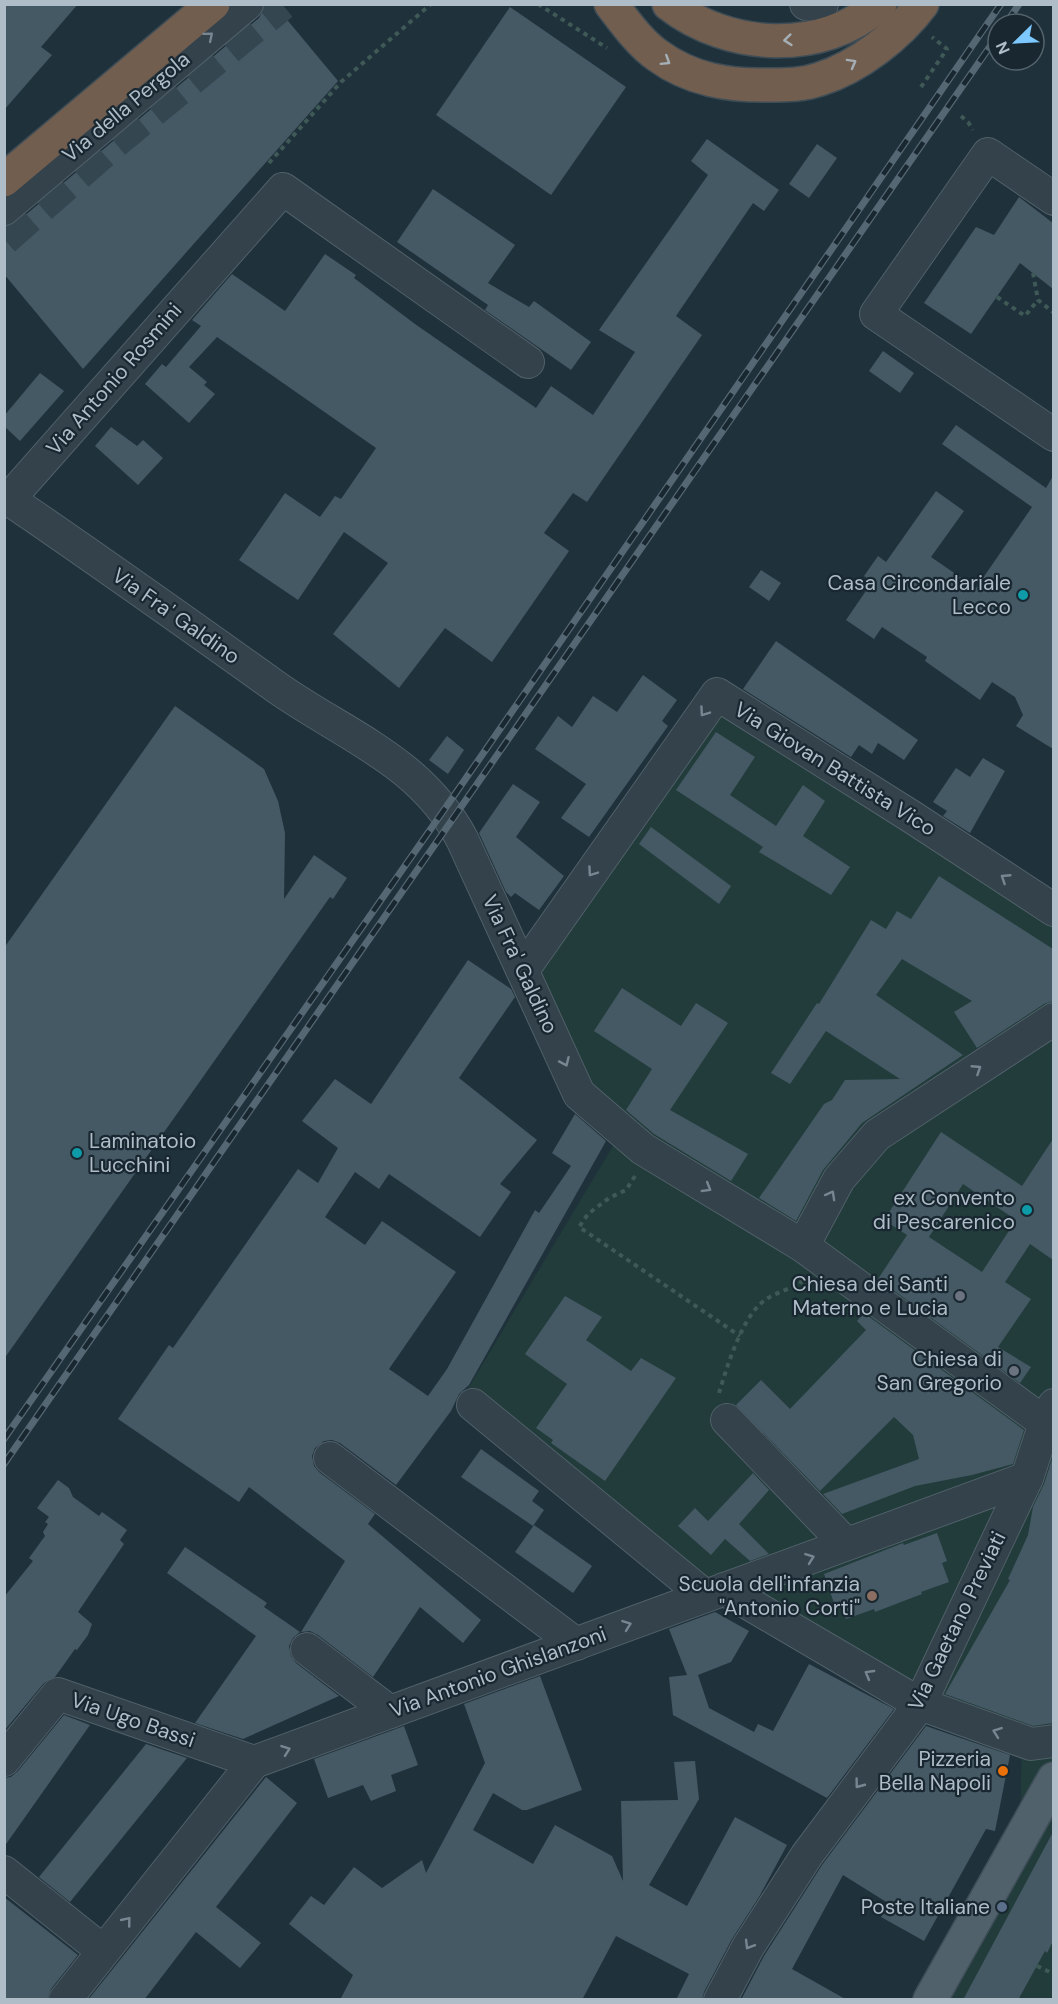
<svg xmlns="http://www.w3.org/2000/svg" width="1058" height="2004" font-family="'DM Sans',sans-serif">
<rect width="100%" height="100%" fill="#1f313b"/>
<!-- green -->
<polygon fill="#213c3a" points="707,686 1053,901 1053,1999 932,1999 1020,1829 1022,1732 916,1707 682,1571 460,1402 620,1134 560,1092 514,976"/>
<!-- building -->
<g fill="#455965" fill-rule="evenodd">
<polygon points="4,4 78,4 41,47 52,55 4,110"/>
<polygon points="266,4 274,4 338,81 83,369 4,274 4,227 16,223 259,18"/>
<polygon points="510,7 626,87 551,195 436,115"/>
<polygon points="707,139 779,190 764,211 753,203 676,316 702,335 587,502 573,493 544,533 569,551 492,662 445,628 399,688 333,634 388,563 344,532 298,600 239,560 285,493 320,517 335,496 341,499 376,448 217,337 189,367 207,382 204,385 215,394 189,423 145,384 162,364 166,367 201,326 192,320 232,274 285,311 325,254 356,275 354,278 415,324 536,408 551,386 593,415 635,352 599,330 708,175 691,161"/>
<polygon points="817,144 837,158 809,198 789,184"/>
<polygon points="433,189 515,245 488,283 529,307 534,301 591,342 571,370 485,310 488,305 397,242"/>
<polygon points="1019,197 1053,223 1053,289 1020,263 971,334 924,303 976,227 994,235"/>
<polygon points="883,351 914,373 900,393 869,371"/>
<polygon points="40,373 64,391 20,441 4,426 4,416"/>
<polygon points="956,425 1046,488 1053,476 1053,749 1016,726 1023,715 1015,697 992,682 980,700 925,661 927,657 882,627 874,639 846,620 872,582 864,576 878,556 886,562 936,491 964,511 931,557 976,588 1032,507 942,444"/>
<polygon points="111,427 137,446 143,440 163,458 138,485 95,446"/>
<polygon points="761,570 781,583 769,601 749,587"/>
<polygon points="776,641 918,740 904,760 878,743 872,754 859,745 851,757 743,689"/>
<polygon points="643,675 677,700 662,721 668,726 589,837 561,818 586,784 535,749 558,716 572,727 593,696 617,712"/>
<polygon points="175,706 264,769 278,801 285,833 284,899 314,855 347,878 333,899 330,897 4,1359 4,948"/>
<polygon points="716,732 755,757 730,795 776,826 803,785 825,801 803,836 850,867 831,895 759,852 763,847 676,790"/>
<polygon points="447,736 464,750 448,774 429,760"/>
<polygon points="983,758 1005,771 970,833 943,816 947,811 933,802 956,768 970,777"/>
<polygon points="513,784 540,802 516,837 564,876 539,910 515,893 511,897 506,892 479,833"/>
<polygon points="651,827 731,886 719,904 639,844"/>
<polygon points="939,876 1053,949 1053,1001 1044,1004 977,1048 954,1012 972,1001 902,959 876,995 963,1055 862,1123 823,1170 796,1221 759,1198 824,1104 832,1100 845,1080 900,1079 826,1031 790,1084 771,1073 817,1003 819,1004 871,920 886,929 897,911 911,919"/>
<polygon points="468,960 511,989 515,997 459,1078 537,1140 500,1184 511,1192 480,1237 389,1174 379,1189 355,1172 325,1217 365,1245 382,1221 456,1272 389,1369 428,1396 447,1369 535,1210 539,1213 571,1166 552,1153 575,1114 606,1141 469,1385 459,1394 451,1411 396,1485 340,1443 332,1440 324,1441 315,1448 312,1456 314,1466 319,1472 375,1514 368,1524 481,1620 463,1643 420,1607 373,1677 318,1635 310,1631 301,1632 345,1561 249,1487 239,1502 118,1419 169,1345 173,1348 298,1169 318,1183 338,1148 302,1121 335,1079 371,1104"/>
<polygon points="622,988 681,1026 696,1003 728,1023 670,1110 748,1154 731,1181 654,1134 626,1110 652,1069 594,1031"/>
<path d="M 941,1132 L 1022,1186 L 1053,1139 L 1053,1260 L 1030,1244 L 1005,1282 L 1031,1299 L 998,1347 L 1031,1367 L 1020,1383 L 878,1279 L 907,1235 L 884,1220 ZM 963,1184 L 1016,1220 L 982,1272 L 929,1237 Z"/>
<polygon points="565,1296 602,1317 586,1340 631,1371 641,1358 676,1378 605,1481 551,1443 553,1440 536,1428 567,1384 525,1354"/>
<polygon points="864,1313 1024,1430 1013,1464 972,1475 915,1486 842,1514 823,1494 919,1459 913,1435 894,1417 820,1491 736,1405 761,1380 790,1409 866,1330 857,1321"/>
<polygon points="481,1449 539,1491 532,1501 544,1510 533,1526 461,1477"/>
<polygon points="1053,1456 1053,1723 1033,1726 945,1694 1010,1580 1008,1579 1028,1535 1033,1507 1044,1484"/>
<polygon points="753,1473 769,1490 739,1524 769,1554 750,1561 725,1539 711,1555 678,1526 695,1508 708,1521"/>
<polygon points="58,1480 69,1488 73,1497 99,1516 102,1512 127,1530 120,1540 124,1544 78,1612 92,1624 88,1635 77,1650 75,1649 55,1677 44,1683 4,1731 4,1597 33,1561 29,1558 45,1536 43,1532 48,1524 45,1522 49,1517 37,1508"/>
<polygon points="534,1525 592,1566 573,1593 515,1552"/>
<polygon points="937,1533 947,1561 942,1563 949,1582 921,1592 922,1594 875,1612 874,1609 846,1619 840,1601 834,1603 824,1574 903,1543 904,1545"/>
<polygon points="185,1547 267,1603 264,1607 300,1632 293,1638 289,1646 291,1656 296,1663 339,1696 243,1739 195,1723 256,1636 167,1573"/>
<polygon points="715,1612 749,1631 731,1662 698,1675 709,1708 754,1732 758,1724 773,1731 809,1664 894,1709 827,1798 673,1715 669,1677 687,1675 669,1629"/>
<polygon points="540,1676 582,1790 527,1810 522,1810 493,1793 473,1830 533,1864 555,1825 612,1856 623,1881 621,1801 678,1800 674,1762 695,1761 699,1799 649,1885 687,1906 735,1817 787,1845 759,1897 732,1939 704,1992 702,2000 676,2000 689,1974 616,1936 582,2000 340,2000 353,1975 289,1924 311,1896 324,1905 354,1867 382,1888 422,1860 426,1873 485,1763 464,1704"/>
<polygon points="64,1715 90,1725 4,1847 4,1778 11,1777 18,1771"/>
<polygon points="404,1726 418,1765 391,1775 396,1791 371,1801 363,1785 328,1798 314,1759"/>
<polygon points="926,1726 1010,1755 995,1831 986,1829 924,1941 881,1917 888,1903 843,1875 792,1969 847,2000 741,2000 764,1956 822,1865"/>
<polygon points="146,1744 187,1758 70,1902 39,1877"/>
<polygon points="266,1777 297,1803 216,1907 261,1943 240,1968 196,1932 144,2000 88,2000"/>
<polygon points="1053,1832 1053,1941 1047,1953 1045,1951 1018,2000 963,2000"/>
<polygon points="4,1897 78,1955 51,1989 47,2000 4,2000"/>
</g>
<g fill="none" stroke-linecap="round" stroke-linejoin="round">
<!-- highway-tunnel -->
<polyline stroke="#344650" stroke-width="33" stroke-dasharray="33 16" stroke-linecap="butt" points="4,239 111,145 282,4"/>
<!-- minor casing -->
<g stroke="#516069" stroke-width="34">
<g id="minor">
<polyline points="806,4 822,4"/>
<polyline points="1054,199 988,154 876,314 1054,435"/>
<polyline points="4,209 247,4"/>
<path d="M 4,496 C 97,559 188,624 279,689 C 347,736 421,762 462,839 L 579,1094 L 643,1149 L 803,1246 L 1045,1423"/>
<polyline points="9,499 283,189 528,362"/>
<polyline points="523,970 717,694 912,817 1054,910"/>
<polyline points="803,1246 839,1179 877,1135 1054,1019"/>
<polyline points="473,1405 705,1596"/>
<polyline points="727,1420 846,1544"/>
<polyline points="330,1458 576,1644"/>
<polyline points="724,1589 920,1704 1031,1744 1054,1741"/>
<polyline points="307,1649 390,1712"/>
<polyline points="4,1760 58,1694 254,1762"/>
<polyline points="4,1872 103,1951"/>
<polyline points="65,2000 254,1762 1027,1478"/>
<polyline points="720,2000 748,1947 807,1855 920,1704 1027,1478 1045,1423 1054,1405"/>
</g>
</g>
<!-- major casing -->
<g stroke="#3f4e58" stroke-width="36">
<polyline id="major" points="930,2000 1054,1779"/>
</g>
<!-- highway casing -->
<g stroke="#3e4d56" stroke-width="36">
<g id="highway">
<path d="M 611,4 C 625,22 639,42 657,55 C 691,80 729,86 770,85 C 787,85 803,85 820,79 C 858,67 898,36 922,4"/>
<path d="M 669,4 C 728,50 822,56 880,4"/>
<polyline points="4,180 213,4"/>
</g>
</g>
<!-- path -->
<g stroke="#3f5956" stroke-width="4" stroke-dasharray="4.5 4.5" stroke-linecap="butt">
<polyline points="538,4 607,48"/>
<polyline points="921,87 947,49 932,37"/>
<polyline points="961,116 968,122 973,130"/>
<polyline points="269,163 341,82 431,4"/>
<polyline points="1033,273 1038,300 1054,313"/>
<polyline points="997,297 1025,316 1038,300"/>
<polyline points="635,1176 626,1190 609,1198 588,1214 579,1227 740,1336"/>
<path d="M 719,1393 C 727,1367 742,1316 765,1300 C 775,1293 789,1289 800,1284 L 802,1280"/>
<polyline points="1037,1966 1054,1974"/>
</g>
<!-- minor -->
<use href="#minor" stroke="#33424b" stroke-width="32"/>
<!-- major -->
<use href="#major" stroke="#51616c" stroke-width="33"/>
<!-- highway -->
<use href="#highway" stroke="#725e4f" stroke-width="33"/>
<!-- rail casing -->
<g stroke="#556773" stroke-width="7">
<g id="rail">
<polyline points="1006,24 1019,4"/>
<polyline points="4,1439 444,810 1001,4"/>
<polyline points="4,1464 998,35"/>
</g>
</g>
<!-- rail -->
<use href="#rail" stroke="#192730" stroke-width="4.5" stroke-dasharray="14" stroke-linecap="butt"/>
</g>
<!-- one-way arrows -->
<defs><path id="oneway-chevron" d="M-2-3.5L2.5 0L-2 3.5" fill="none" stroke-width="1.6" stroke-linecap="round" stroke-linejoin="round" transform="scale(1.5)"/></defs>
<g stroke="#778690">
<use href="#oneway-chevron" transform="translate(209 36) rotate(-40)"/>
<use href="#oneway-chevron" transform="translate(704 712) rotate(125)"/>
<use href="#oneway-chevron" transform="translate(592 872) rotate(125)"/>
<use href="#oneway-chevron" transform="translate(1005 878) rotate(-147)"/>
<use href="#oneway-chevron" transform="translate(565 1062) rotate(66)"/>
<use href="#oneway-chevron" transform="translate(977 1069) rotate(-33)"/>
<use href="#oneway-chevron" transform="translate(707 1188) rotate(31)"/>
<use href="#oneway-chevron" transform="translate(831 1195) rotate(-61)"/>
<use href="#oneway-chevron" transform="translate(810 1558) rotate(-20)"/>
<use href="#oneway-chevron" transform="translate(627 1625) rotate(-20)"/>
<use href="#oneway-chevron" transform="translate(869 1674) rotate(-150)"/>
<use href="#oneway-chevron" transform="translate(997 1732) rotate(-160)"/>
<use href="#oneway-chevron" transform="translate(286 1750) rotate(-20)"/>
<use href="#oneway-chevron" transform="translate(859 1784) rotate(127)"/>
<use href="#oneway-chevron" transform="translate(127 1921) rotate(-51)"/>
<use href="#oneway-chevron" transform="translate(749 1945) rotate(121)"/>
</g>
<g stroke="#a5afb6">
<use href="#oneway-chevron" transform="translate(788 40) rotate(174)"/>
<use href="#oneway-chevron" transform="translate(666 61) rotate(32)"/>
<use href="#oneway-chevron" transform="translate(852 63) rotate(-29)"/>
</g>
<!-- markers -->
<g fill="#0f9aa8" stroke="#192730" stroke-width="2">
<circle cx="1023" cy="595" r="6"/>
<circle cx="77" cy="1153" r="6"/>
<circle cx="1027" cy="1210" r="6"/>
</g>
<g fill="#6b7280" stroke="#192730" stroke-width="2">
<circle cx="960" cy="1296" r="6"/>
<circle cx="1014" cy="1371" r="6"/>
</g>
<circle fill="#8d6e63" stroke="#192730" stroke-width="2" cx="872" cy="1596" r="6"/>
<circle fill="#e8710a" stroke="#192730" stroke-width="2" cx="1003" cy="1771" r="6"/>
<circle fill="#5c6f8a" stroke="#192730" stroke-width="2" cx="1002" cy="1907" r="6"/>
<g text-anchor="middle" stroke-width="4.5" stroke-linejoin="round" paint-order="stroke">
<!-- street labels -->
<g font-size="21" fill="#aebdc8" stroke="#192730">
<text transform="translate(126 107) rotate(-40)" y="7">Via della Pergola</text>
<text transform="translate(114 379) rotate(-49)" y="7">Via Antonio Rosmini</text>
<text transform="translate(176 616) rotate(35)" y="7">Via Fra' Galdino</text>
<text transform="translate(835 769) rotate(32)" y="7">Via Giovan Battista Vico</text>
<text transform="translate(520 964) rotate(65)" y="7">Via Fra' Galdino</text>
<text transform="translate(957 1621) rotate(-64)" y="7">Via Gaetano Previati</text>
<text transform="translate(498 1672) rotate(-20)" y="7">Via Antonio Ghislanzoni</text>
<text transform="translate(133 1720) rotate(19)" y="7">Via Ugo Bassi</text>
</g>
<!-- poi labels -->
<g font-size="21" fill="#aebdc8" stroke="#192730" text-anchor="end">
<text x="1011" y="590">Casa Circondariale<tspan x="1011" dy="24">Lecco</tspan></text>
<text x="89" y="1148" text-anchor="start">Laminatoio<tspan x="89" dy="24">Lucchini</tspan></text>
<text x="1015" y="1205">ex Convento<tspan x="1015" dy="24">di Pescarenico</tspan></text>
<text x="948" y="1291">Chiesa dei Santi<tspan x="948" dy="24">Materno e Lucia</tspan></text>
<text x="1002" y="1366">Chiesa di<tspan x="1002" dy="24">San Gregorio</tspan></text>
<text x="860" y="1591">Scuola dell'infanzia<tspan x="860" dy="24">"Antonio Corti"</tspan></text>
<text x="991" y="1766">Pizzeria<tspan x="991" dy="24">Bella Napoli</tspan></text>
<text x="990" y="1914">Poste Italiane</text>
</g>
</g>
<!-- border -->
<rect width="1058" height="2004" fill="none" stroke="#aebdc8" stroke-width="12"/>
<!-- north arrow -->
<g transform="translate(1016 42) rotate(246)"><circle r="28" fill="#192730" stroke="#55636d" stroke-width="1.5"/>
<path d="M0-4.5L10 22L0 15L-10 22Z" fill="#7cc8ff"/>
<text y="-9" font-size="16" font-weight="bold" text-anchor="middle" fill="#aebdc8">N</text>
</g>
</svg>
